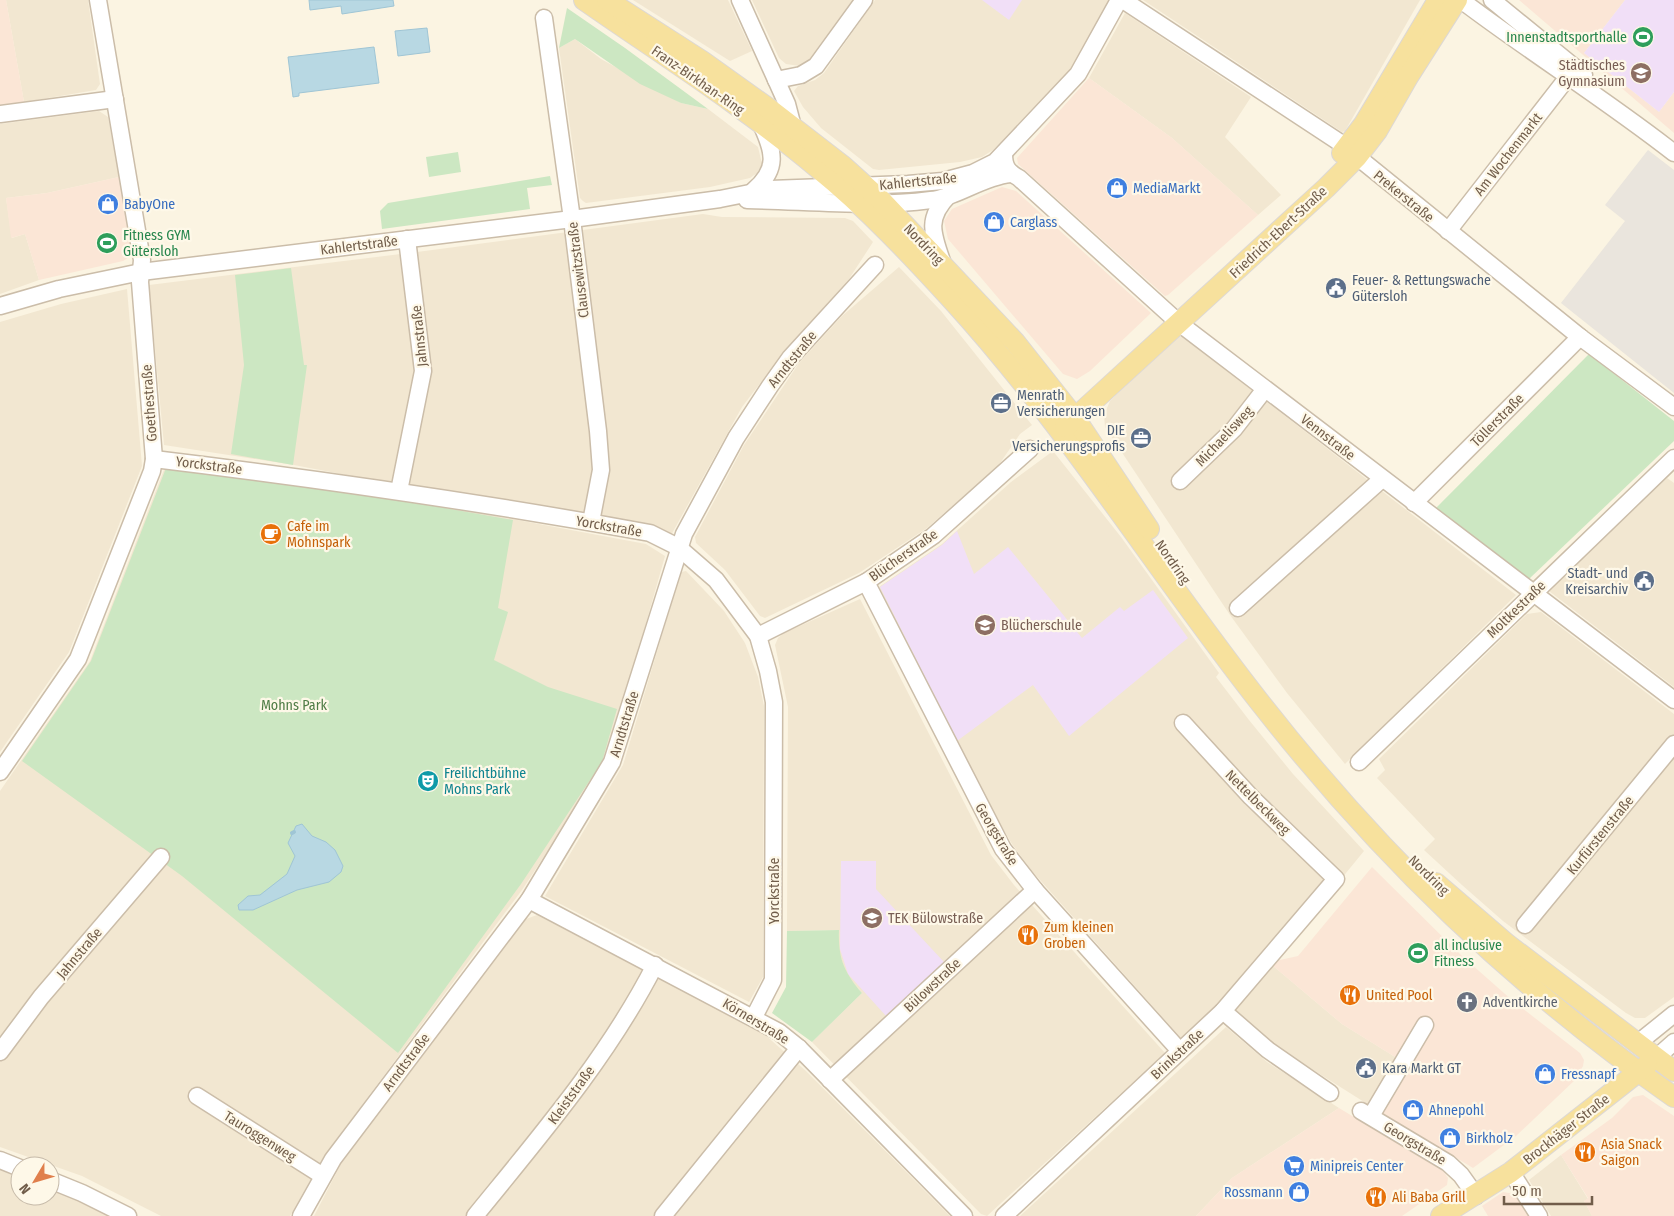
<svg xmlns="http://www.w3.org/2000/svg" width="1674" height="1216" font-family="'Fira Sans Condensed',sans-serif">
<rect width="100%" height="100%" fill="#fbf4e2"/>
<!-- residential -->
<g fill="#f2e7d1">
<polygon points="6,0 88,0 100,84 96,90 24,102"/>
<polygon points="633,0 728,0 752,51 730,61"/>
<polygon points="752,0 854,0 814,58 800,66 786,64 779,58"/>
<polygon points="875,0 1109,0 1080,57 1071,69 993,150 982,157 960,162 879,170 873,169 821,128 803,107 794,91 798,86 815,80 824,73"/>
<polygon points="1143,0 1420,0 1345,131 1342,132"/>
<polygon points="1125,13 1251,97 1225,137 1281,195 1258,215 1172,138 1089,78"/>
<polygon points="575,39 601,59 681,103 708,109 758,147 762,164 757,173 750,178 710,187 586,203 583,201 580,198 559,48"/>
<polygon points="99,111 108,117 119,177 47,193 6,198 12,238 25,234 39,280 0,294 0,124"/>
<polygon points="703,214 722,217 845,218 853,221 873,242 849,279 784,352 742,407 670,537 294,465 164,445 149,285 417,252"/>
<polygon points="899,267 941,311 1032,425 1020,434 998,466 927,528 859,573 765,618 760,616 725,570 696,543 695,537 744,445 799,363 842,316"/>
<polygon points="127,289 142,466 69,652 0,752 0,322 61,304"/>
<polygon points="1182,336 1516,595 1345,764 1287,693 1230,615 1105,427 1104,415 1110,401 1176,337"/>
<polygon points="1053,451 1121,537 1219,673 1216,677 1249,720 1293,774 1364,851 1328,895 1220,1006 1181,1038 1032,871 1012,844 996,817 879,587 942,544 1011,482"/>
<polygon points="165,467 399,498 646,544 665,556 607,761 522,890 324,1156 290,1216 161,1216 82,1176 0,1147 0,791 90,661"/>
<polygon points="1667,478 1674,483 1674,687 1549,591"/>
<polygon points="686,571 724,611 745,643 758,677 764,706 763,977 749,1002 545,896 623,765 681,572"/>
<polygon points="860,599 991,855 1014,885 1165,1053 987,1216 981,1214 812,1042 862,993 847,976 838,949 839,930 787,931 788,707 775,645 778,638 784,633"/>
<polygon points="1541,612 1674,714 1674,997 1645,1018 1635,1018 1626,1013 1503,921 1462,885 1424,850 1435,839 1377,778 1385,770 1379,759 1527,614"/>
<polygon points="537,915 763,1033 806,1071 950,1216 314,1216 341,1164 526,919"/>
<polygon points="1272,965 1342,1024 1400,1060 1372,1107 1277,1047 1236,1010 1236,1006"/>
<polygon points="1226,1027 1267,1062 1339,1108 1232,1178 1196,1216 1020,1216"/>
<polygon points="1561,1155 1588,1199 1584,1201 1592,1216 1551,1216 1529,1180"/>
<polygon points="0,1169 20,1176 20,1196 50,1196 50,1187 80,1198 112,1216 0,1216"/>
</g>
<!-- commercial -->
<g fill="#fbe6d6">
<polygon points="0,0 6,0 24,102 0,105"/>
<polygon points="1519,0 1625,0 1584,53 1659,112 1674,92 1674,133"/>
<polygon points="1089,78 1172,138 1258,215 1168,295 1165,296 1018,164 1017,158"/>
<polygon points="119,177 131,252 128,258 123,261 39,280 25,234 11,238 6,198 47,193"/>
<polygon points="1002,187 1016,191 1151,313 1090,371 1077,379 1063,374 948,239 944,221 952,209"/>
<polygon points="1372,867 1462,956 1513,1001 1580,1053 1584,1060 1583,1066 1576,1079 1516,1136 1473,1168 1372,1107 1400,1060 1342,1024 1272,965 1275,961 1298,956"/>
<polygon points="1643,1095 1674,1116 1674,1216 1592,1216 1584,1201 1588,1198 1561,1155 1612,1118 1633,1097"/>
<polygon points="1339,1108 1443,1171 1448,1178 1447,1185 1402,1216 1196,1216 1232,1178"/>
<polygon points="1503,1192 1515,1194 1529,1216 1488,1216 1482,1206"/>
</g>
<!-- industrial -->
<polygon fill="#eae5dd" points="1648,150 1674,170 1674,393 1561,303 1625,221 1605,205"/>
<!-- education -->
<g fill="#f1dff7">
<polygon points="982,0 1022,0 1009,20"/>
<polygon points="1625,0 1674,0 1674,92 1659,112 1584,53"/>
<polygon points="957,531 974,574 1008,547 1082,638 1120,607 1124,611 1153,590 1188,638 1069,736 1033,685 957,741 880,587 942,545"/>
<polygon points="841,861 876,861 876,889 944,962 886,1016 848,974 840,949"/>
</g>
<!-- green -->
<g fill="#cce7c2">
<polygon points="567,8 625,48 708,109 681,103 640,84 575,39 559,48"/>
<polygon points="458,152 461,172 429,177 426,157"/>
<polygon points="550,176 552,185 527,188 530,209 382,229 380,211 388,203"/>
<polygon points="291,268 304,365 307,365 293,465 231,454 244,365 235,275"/>
<polygon points="1589,354 1674,421 1674,441 1529,579 1436,508"/>
<polygon points="166,468 399,500 513,520 498,608 508,612 494,660 548,687 617,709 602,762 521,884 398,1053 182,876 22,761 91,661"/>
<path d="M 839,930 C 838,958 844,972 862,993 L 812,1042 L 772,1013 L 786,987 L 787,931 Z"/>
</g>
<!-- water -->
<g fill="#b8d8e3" stroke="#9fc5d5">
<polygon points="309,0 393,0 394,6 342,14 341,6 310,10"/>
<polygon points="427,28 430,52 398,56 395,31"/>
<polygon points="374,47 379,83 299,93 299,96 293,97 288,57"/>
<polygon points="302,824 312,836 326,842 335,850 343,866 341,872 329,882 297,890 253,910 239,910 238,905 248,896 260,895 287,874 295,856 288,843 296,826"/>
</g>
<g fill="none" stroke-linecap="round" stroke-linejoin="round">
<!-- stream -->
<polyline stroke="#9fc5d5" stroke-width="4" points="292,833 294,832"/>
<!-- minor casing -->
<g stroke="#cbbda9" stroke-width="19">
<g id="minor">
<polyline points="740,0 787,104 793,127"/>
<polyline points="1123,0 1339,142 1580,337 1674,407"/>
<path d="M 1461,0 C 1531,53 1605,99 1674,153"/>
<polyline points="1492,0 1584,75"/>
<polyline points="544,18 572,219 598,431 601,470 591,522"/>
<polyline points="776,80 801,75 816,66 864,0"/>
<polyline points="0,114 115,99"/>
<path d="M 1004,154 C 1004,167 1008,172 1019,178 L 1179,323 L 1674,700"/>
<path d="M 753,191 C 779,169 774,152 761,124"/>
<path d="M 747,200 C 807,201 871,208 931,200 C 958,197 982,177 1010,174"/>
<polyline points="1448,231 1575,68"/>
<path d="M 943,264 C 933,235 925,219 949,195"/>
<polyline points="0,306 59,289 141,272 572,219 720,199 770,189 908,184 943,181 973,173 995,162 1078,74 1119,0"/>
<path d="M 154,459 C 320,479 485,503 650,533 L 678,547 L 716,580 L 758,636 L 768,671 L 774,702 L 773,980 L 754,1017"/>
<polyline points="1180,481 1234,429 1265,389"/>
<polyline points="399,491 423,371 407,239"/>
<polyline points="1414,503 1580,337"/>
<polyline points="866,582 1003,849 1035,890 1180,1051"/>
<polyline points="1238,608 1382,479"/>
<polyline points="758,636 866,582 933,536 1030,449"/>
<polyline points="1359,762 1674,458"/>
<polyline points="0,772 78,659 152,471 154,459 140,282 142,260 98,0"/>
<polyline points="529,900 779,1032 799,1048 964,1216"/>
<polyline points="1525,925 1674,744"/>
<polyline points="1223,1011 1268,1050 1330,1093"/>
<polyline points="1638,1043 1674,1014"/>
<polyline points="0,1052 41,997 161,857"/>
<polyline points="1657,1057 1674,1042"/>
<polyline points="830,1080 1035,890"/>
<polyline points="197,1096 323,1176"/>
<polyline points="1361,1111 1448,1163 1461,1175 1476,1196"/>
<polyline points="1371,1116 1425,1025"/>
<polyline points="0,1160 20,1168"/>
<polyline points="1511,1172 1539,1216"/>
<polyline points="50,1180 82,1193 128,1216"/>
<polyline points="301,1216 333,1159 529,900 612,762 684,534 736,438 770,386 790,358 875,265"/>
<path d="M 475,1216 C 540,1136 608,1057 655,965"/>
<polyline points="663,1216 799,1048"/>
<polyline points="1004,1216 1223,1011 1336,879 1251,797 1183,723"/>
</g>
</g>
<!-- major casing -->
<g stroke="#ddd8d4" stroke-width="22">
<g id="major">
<path d="M 584,0 C 663,55 745,107 819,169 C 867,208 911,255 953,301 C 1067,426 1157,572 1262,705 C 1382,858 1515,986 1674,1097"/>
<polyline points="607,0 702,61 768,108 843,166 883,202 1015,342 1075,418 1149,529"/>
<polyline points="1342,153 1364,124 1438,0"/>
<polyline points="1065,427 1326,188 1357,157 1377,131 1408,77 1457,0"/>
<polyline points="1436,883 1507,944 1674,1071"/>
<polyline points="1441,1216 1511,1172 1647,1065"/>
</g>
</g>
<!-- minor -->
<use href="#minor" stroke="#fff" stroke-width="16"/>
<!-- major -->
<use href="#major" stroke="#f7e19d" stroke-width="20"/>
</g>
<!-- icons -->
<defs>
<g id="stadium-disc" transform="scale(1.125)"><circle r="9.5" fill="#2e9e5b" stroke="#fef8e8"/><path d="M0-5a6.5 5 0 1 0 0 10a6.5 5 0 1 0 0-10ZM-3.5-1.8h7v3.6h-7Z" fill="#fff"/></g>
<g id="school-disc" transform="scale(1.125)"><circle r="9.5" fill="#8d6e63" stroke="#fef8e8"/><path d="M0-5L7-2L0 1L-7-2ZM-4 1L0 2.5L4 1V4Q0 6-4 4Z" fill="#fff"/></g>
<g id="shop-disc" transform="scale(1.125)"><circle r="9.5" fill="#3f7fe0" stroke="#fef8e8"/><path d="M-5-2.5h2.3a2.7 3.5 0 0 1 5.4 0H5L5.5 6h-11ZM-1.5-2.5h3a1.5 2.3 0 0 0-3 0Z" fill="#fff"/></g>
<g id="civic-disc" transform="scale(1.125)"><circle r="9.5" fill="#5c6f8a" stroke="#fef8e8"/><path d="M-.6-6.5H3V-4.5H.6V-3L4-1V1h2V6H-6V1h2V-1L-.6-3ZM-1.2 2.5V6h2.4V2.5Z" fill="#fff"/></g>
<g id="office-disc" transform="scale(1.125)"><circle r="9.5" fill="#5c6f8a" stroke="#fef8e8"/><path d="M-6-3h4V-5.5h4V-3h4V5H-6ZM-1-4.5V-3h2v-1.5ZM-6 0V1H6V0Z" fill="#fff"/></g>
<g id="cafe-disc" transform="scale(1.125)"><circle r="9.5" fill="#e8710a" stroke="#fef8e8"/><path d="M-5.5-4.5H6V0H3Q3 3.5 0 3.5H-2.5Q-5.5 3.5-5.5 0ZM3-3.2v2h1.7v-2ZM-6 4.5H4V6H-6Z" fill="#fff"/></g>
<g id="theatre-disc" transform="scale(1.125)"><circle r="9.5" fill="#0f9aa8" stroke="#fef8e8"/><path d="M-5-5.5Q0-4 5-5.5V0Q5 5 0 6Q-5 5-5 0ZM-3.3-2.5H-1v1.5H-3.3ZM1-2.5H3.3v1.5H1ZM-2.8 1Q0 5.5 2.8 1Z" fill="#fff"/></g>
<g id="restaurant-disc" transform="scale(1.125)"><circle r="9.5" fill="#e8710a" stroke="#fef8e8"/><path d="M-5-6h1v4h1v-4h1v4h1v-4h1v5L-1.5 .5V6h-2V.5L-5-1ZM5-6V6H3V1.5H1.5Q1.5-4 5-6Z" fill="#fff"/></g>
<g id="church-disc" transform="scale(1.125)"><circle r="9.5" fill="#6b7280" stroke="#fef8e8"/><path d="M-1.2-6h2.4v3.5h3.3v2.4h-3.3V6h-2.4V-.1h-3.3v-2.4h3.3Z" fill="#fff"/></g>
<g id="supermarket-disc" transform="scale(1.125)"><circle r="9.5" fill="#3f7fe0" stroke="#fef8e8"/><path d="M-6-5.5h2.5l.6 2H6L4.5 2H-2.5L-4.4-4H-6ZM-1.5 3.2a1.3 1.3 0 1 0 .1 0ZM3 3.2a1.3 1.3 0 1 0 .1 0Z" fill="#fff"/></g>
</defs>
<g fill-rule="evenodd">
<use href="#stadium-disc" x="1643" y="37"/>
<use href="#school-disc" x="1641" y="73"/>
<use href="#shop-disc" x="1117" y="188"/>
<use href="#shop-disc" x="108" y="204"/>
<use href="#shop-disc" x="994" y="222"/>
<use href="#stadium-disc" x="107" y="243"/>
<use href="#civic-disc" x="1336" y="288"/>
<use href="#office-disc" x="1001" y="403"/>
<use href="#office-disc" x="1141" y="438"/>
<use href="#cafe-disc" x="271" y="534"/>
<use href="#civic-disc" x="1644" y="581"/>
<use href="#school-disc" x="985" y="625"/>
<use href="#theatre-disc" x="428" y="781"/>
<use href="#school-disc" x="872" y="918"/>
<use href="#restaurant-disc" x="1028" y="935"/>
<use href="#stadium-disc" x="1418" y="953"/>
<use href="#restaurant-disc" x="1350" y="995"/>
<use href="#church-disc" x="1467" y="1002"/>
<use href="#civic-disc" x="1366" y="1068"/>
<use href="#shop-disc" x="1545" y="1074"/>
<use href="#shop-disc" x="1413" y="1110"/>
<use href="#shop-disc" x="1450" y="1138"/>
<use href="#restaurant-disc" x="1585" y="1152"/>
<use href="#supermarket-disc" x="1294" y="1166"/>
<use href="#shop-disc" x="1299" y="1192"/>
<use href="#restaurant-disc" x="1376" y="1197"/>
</g>
<g text-anchor="middle" stroke-width="4.5" stroke-linejoin="round" paint-order="stroke">
<!-- leisure labels -->
<g font-size="14" fill="#27864d" stroke="#fef8e8" text-anchor="start">
<text x="1627" y="42" text-anchor="end">Innenstadtsporthalle</text>
<text x="123" y="240">Fitness GYM<tspan x="123" dy="16">Gütersloh</tspan></text>
<text x="1434" y="950">all inclusive<tspan x="1434" dy="16">Fitness</tspan></text>
</g>
<!-- education labels -->
<g font-size="14" fill="#785e54" stroke="#fef8e8" text-anchor="start">
<text x="1625" y="70" text-anchor="end">Städtisches<tspan x="1625" dy="16">Gymnasium</tspan></text>
<text x="1001" y="630">Blücherschule</text>
<text x="888" y="923">TEK Bülowstraße</text>
</g>
<!-- street labels -->
<g font-size="14" fill="#715d4a" stroke="#fef8e8">
<text transform="translate(698 80) rotate(35)" y="5">Franz-Birkhan-Ring</text>
<text transform="translate(1508 154) rotate(-52)" y="5">Am Wochenmarkt</text>
<text transform="translate(918 181) rotate(-6)" y="5">Kahlertstraße</text>
<text transform="translate(1404 196) rotate(39)" y="5">Prekerstraße</text>
<text transform="translate(1278 232) rotate(-43)" y="5">Friedrich-Ebert-Straße</text>
<text transform="translate(924 244) rotate(46)" y="5">Nordring</text>
<text transform="translate(359 245) rotate(-7)" y="5">Kahlertstraße</text>
<text transform="translate(578 270) rotate(-97)" y="5">Clausewitzstraße</text>
<text transform="translate(419 336) rotate(-96)" y="5">Jahnstraße</text>
<text transform="translate(792 359) rotate(-51)" y="5">Arndtstraße</text>
<text transform="translate(149 403) rotate(-94)" y="5">Goethestraße</text>
<text transform="translate(1497 420) rotate(-45)" y="5">Töllerstraße</text>
<text transform="translate(1224 436) rotate(-47)" y="5">Michaelisweg</text>
<text transform="translate(1328 437) rotate(38)" y="5">Vennstraße</text>
<text transform="translate(209 465) rotate(7)" y="5">Yorckstraße</text>
<text transform="translate(609 526) rotate(10)" y="5">Yorckstraße</text>
<text transform="translate(903 555) rotate(-35)" y="5">Blücherstraße</text>
<text transform="translate(1173 562) rotate(55)" y="5">Nordring</text>
<text transform="translate(1516 609) rotate(-44)" y="5">Moltkestraße</text>
<text transform="translate(624 724) rotate(-73)" y="5">Arndtstraße</text>
<text transform="translate(1258 802) rotate(45)" y="5">Nettelbeckweg</text>
<text transform="translate(997 834) rotate(59)" y="5">Georgstraße</text>
<text transform="translate(1600 835) rotate(-51)" y="5">Kurfürstenstraße</text>
<text transform="translate(1429 875) rotate(44)" y="5">Nordring</text>
<text transform="translate(774 891) rotate(-90)" y="5">Yorckstraße</text>
<text transform="translate(79 953) rotate(-50)" y="5">Jahnstraße</text>
<text transform="translate(932 985) rotate(-43)" y="5">Bülowstraße</text>
<text transform="translate(756 1021) rotate(31)" y="5">Körnerstraße</text>
<text transform="translate(1177 1054) rotate(-43)" y="5">Brinkstraße</text>
<text transform="translate(406 1062) rotate(-53)" y="5">Arndtstraße</text>
<text transform="translate(571 1095) rotate(-54)" y="5">Kleiststraße</text>
<text transform="translate(1566 1129) rotate(-38)" y="5">Brockhäger Straße</text>
<text transform="translate(260 1136) rotate(32)" y="5">Tauroggenweg</text>
<text transform="translate(1415 1143) rotate(31)" y="5">Georgstraße</text>
</g>
<!-- shop labels -->
<g font-size="14" fill="#366cbe" stroke="#fef8e8" text-anchor="start">
<text x="1133" y="193">MediaMarkt</text>
<text x="124" y="209">BabyOne</text>
<text x="1010" y="227">Carglass</text>
<text x="1561" y="1079">Fressnapf</text>
<text x="1429" y="1115">Ahnepohl</text>
<text x="1466" y="1143">Birkholz</text>
<text x="1310" y="1171">Minipreis Center</text>
<text x="1283" y="1197" text-anchor="end">Rossmann</text>
</g>
<!-- service labels -->
<g font-size="14" fill="#4e5e75" stroke="#fef8e8" text-anchor="start">
<text x="1352" y="285">Feuer- &amp; Rettungswache<tspan x="1352" dy="16">Gütersloh</tspan></text>
<text x="1017" y="400">Menrath<tspan x="1017" dy="16">Versicherungen</tspan></text>
<text x="1125" y="435" text-anchor="end">DIE<tspan x="1125" dy="16">Versicherungsprofis</tspan></text>
<text x="1628" y="578" text-anchor="end">Stadt- und<tspan x="1628" dy="16">Kreisarchiv</tspan></text>
<text x="1382" y="1073">Kara Markt GT</text>
</g>
<!-- food labels -->
<g font-size="14" fill="#c56008" stroke="#fef8e8" text-anchor="start">
<text x="287" y="531">Cafe im<tspan x="287" dy="16">Mohnspark</tspan></text>
<text x="1044" y="932">Zum kleinen<tspan x="1044" dy="16">Groben</tspan></text>
<text x="1366" y="1000">United Pool</text>
<text x="1601" y="1149">Asia Snack<tspan x="1601" dy="16">Saigon</tspan></text>
<text x="1392" y="1202">Ali Baba Grill</text>
</g>
<!-- park labels -->
<g font-size="14" fill="#4f7c45" stroke="#fef8e8">
<text x="294" y="710">Mohns Park</text>
</g>
<!-- culture labels -->
<g font-size="14" fill="#0d838f" stroke="#fef8e8" text-anchor="start">
<text x="444" y="778">Freilichtbühne<tspan x="444" dy="16">Mohns Park</tspan></text>
</g>
<!-- worship labels -->
<g font-size="14" fill="#5b616d" stroke="#fef8e8" text-anchor="start">
<text x="1483" y="1007">Adventkirche</text>
</g>
</g>
<!-- north arrow -->
<g transform="translate(35 1181) rotate(232)"><circle r="24" fill="#fef8e8" stroke="#c6baa9"/>
<path d="M0-4L9 19L0 12L-9 19Z" fill="#e07f4c"/>
<text y="-8" font-size="14" font-weight="bold" text-anchor="middle" fill="#715d4a">N</text>
</g>
<!-- scale -->
<path d="M1504 1196v8h88v-8" fill="none" stroke="#715d4a" stroke-width="2.5"/>
<text x="1512" y="1196" font-size="15" fill="#715d4a" stroke="#fef8e8" stroke-width="4" paint-order="stroke">50 m</text>
</svg>
